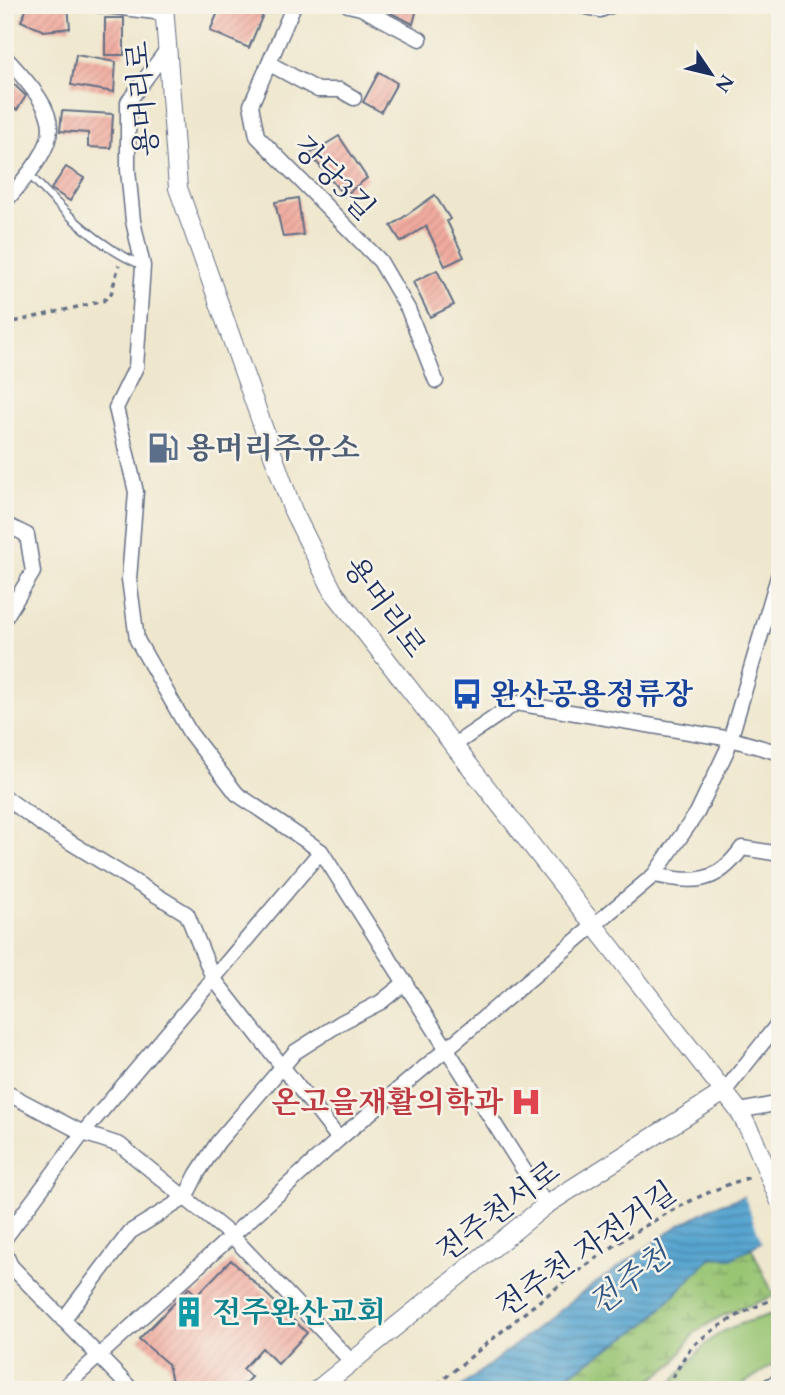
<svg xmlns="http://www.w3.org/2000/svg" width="785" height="1395" font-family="Cardo,'Noto Serif KR',serif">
<defs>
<pattern id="wetland-marsh" width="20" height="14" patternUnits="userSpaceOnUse" patternTransform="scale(1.75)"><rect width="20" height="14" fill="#98c572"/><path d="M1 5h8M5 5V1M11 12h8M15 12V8" fill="none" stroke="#7ba061"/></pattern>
<pattern id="water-rules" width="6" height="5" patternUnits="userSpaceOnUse" patternTransform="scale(1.75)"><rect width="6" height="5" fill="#57a5d0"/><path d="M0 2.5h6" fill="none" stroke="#4787ac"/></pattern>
<pattern id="building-hatch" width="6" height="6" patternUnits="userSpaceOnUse" patternTransform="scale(1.75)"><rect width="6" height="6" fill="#f1ab9f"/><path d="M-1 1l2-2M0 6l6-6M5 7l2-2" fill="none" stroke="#ce938b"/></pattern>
</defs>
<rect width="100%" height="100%" fill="#f7f3e8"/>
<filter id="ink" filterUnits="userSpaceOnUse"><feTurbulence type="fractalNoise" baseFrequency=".0143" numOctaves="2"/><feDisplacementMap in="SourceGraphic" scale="14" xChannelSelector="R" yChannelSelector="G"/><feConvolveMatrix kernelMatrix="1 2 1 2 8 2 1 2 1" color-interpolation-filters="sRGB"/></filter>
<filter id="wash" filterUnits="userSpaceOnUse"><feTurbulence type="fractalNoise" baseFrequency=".00686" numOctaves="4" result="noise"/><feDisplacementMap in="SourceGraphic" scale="28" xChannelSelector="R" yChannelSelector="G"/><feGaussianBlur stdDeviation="1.57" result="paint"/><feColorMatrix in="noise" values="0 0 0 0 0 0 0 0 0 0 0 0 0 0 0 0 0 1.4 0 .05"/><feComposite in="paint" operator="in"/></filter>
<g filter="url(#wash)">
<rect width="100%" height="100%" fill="#efe7cd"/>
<!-- grass -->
<path fill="#98c572" stroke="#5a7a68" stroke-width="2" d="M 778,1312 L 780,1360 L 734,1390 L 662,1390 C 684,1375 694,1351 716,1336 C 733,1324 759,1319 778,1312 Z"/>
<!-- wetland -->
<polygon fill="url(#wetland-marsh)" stroke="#5a7a68" stroke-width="2" points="751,1247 774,1296 722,1316 695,1332 674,1363 653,1379 628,1390 546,1390 646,1324 711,1257 733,1258"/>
<!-- water -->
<polygon fill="url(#water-rules)" stroke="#396a97" stroke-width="2" points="780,1185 780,1231 733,1258 711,1257 646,1324 545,1390 457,1390 586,1290 678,1226 715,1206"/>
<!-- pier -->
<polygon fill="#efe7cd" points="780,1182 780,1235 763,1245 743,1193"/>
<g id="blocks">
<!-- building -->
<g fill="url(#building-hatch)">
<polygon points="68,5 70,28 44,31 21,21 27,8"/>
<polygon points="221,5 267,5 249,48 210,31"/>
<polygon points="393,5 418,5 413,24 391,13"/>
<rect x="105" y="18" width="19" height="37"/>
<polygon points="76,55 116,62 114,92 71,85"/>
<polygon points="379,72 397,83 381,112 363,102"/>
<polygon points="5,76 26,96 17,110 5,103"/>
<polygon points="62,111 113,114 111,148 88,147 88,133 60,131"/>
<polygon points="339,136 367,178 344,196 310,154"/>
<polygon points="66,167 84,178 70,201 51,189"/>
<polygon points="435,195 450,219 447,221 464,257 445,266 426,226 401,242 391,226"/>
<polygon points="298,198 303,235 283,237 275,202"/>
<polygon points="437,270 454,305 430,317 413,282"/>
<polygon points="231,1260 307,1333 278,1364 262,1348 243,1369 251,1377 239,1390 174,1390 168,1364 139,1339 189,1288 197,1295"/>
</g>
</g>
</g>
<g filter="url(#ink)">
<use href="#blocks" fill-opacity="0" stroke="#656f85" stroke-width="2"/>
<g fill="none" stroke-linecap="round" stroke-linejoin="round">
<!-- service casing -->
<g stroke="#656f85" stroke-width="10">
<path id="service" d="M 29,174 C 61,209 98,247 142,265"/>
</g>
<!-- minor casing -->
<g stroke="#656f85" stroke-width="17">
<g id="minor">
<polyline points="99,5 163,13"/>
<polyline points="294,5 251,105 257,136 380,261 408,309 436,381"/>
<polyline points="348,5 361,8 420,39"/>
<polyline points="578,5 600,10 613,5"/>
<polyline points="166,51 128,102 128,170 133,221 143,266 136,367 116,408 136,492 129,579 137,640 190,733 237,794 321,851"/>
<path d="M 5,57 C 66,123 64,134 5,202"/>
<polyline points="270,64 318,90 340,90 354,98"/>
<polyline points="5,524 27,535 33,572 5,618"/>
<polyline points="454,745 516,703 731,739 780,753"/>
<polyline points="5,797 47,828 187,914 213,978 339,1139"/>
<path d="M 654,875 C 694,883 716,885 742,848 L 774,853 L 780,857"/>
<polyline points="5,1092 83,1133 321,851 546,1205"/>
<polyline points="724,1092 780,1021"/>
<polyline points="739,1111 780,1103"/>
<polyline points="5,1238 83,1133 120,1145 232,1236 350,1360"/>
<polyline points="5,1253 11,1266 132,1390"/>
<polyline points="63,1320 130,1232 185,1198 197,1174 218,1142 295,1052 342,1022 381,1002 406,982"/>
<polyline points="61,1390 339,1139 654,875 697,813 727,750 780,570"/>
<polyline points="762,1390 780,1380"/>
</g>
</g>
<!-- tertiary casing -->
<g stroke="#656f85" stroke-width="20">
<g id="tertiary">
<polyline points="164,5 178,188 293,511 333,591 739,1111 753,1137"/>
<polyline points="317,1390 546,1205 724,1092"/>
</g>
</g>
<!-- path -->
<g stroke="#656f85" stroke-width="3.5" stroke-dasharray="5 5" stroke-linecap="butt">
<polyline points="5,324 103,301 111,294 119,265"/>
<path d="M 430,1390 C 524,1315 636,1211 751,1177"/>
<path d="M 657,1390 C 677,1381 679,1359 694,1345 C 712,1328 756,1304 780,1297"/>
</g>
<!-- service -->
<use href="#service" stroke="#fff" stroke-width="7"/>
<!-- minor -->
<use href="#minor" stroke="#fff" stroke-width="14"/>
<!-- tertiary -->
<use href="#tertiary" stroke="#fff" stroke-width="18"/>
<!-- tertiary-bridge casing -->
<g stroke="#656f85" stroke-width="20" stroke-linecap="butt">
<polyline id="tertiary-bridge" points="753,1137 780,1202"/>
</g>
<!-- tertiary-bridge -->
<use href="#tertiary-bridge" stroke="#fff" stroke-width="18"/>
</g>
</g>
<!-- icons -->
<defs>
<g id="fuel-bare" transform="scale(2.415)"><path d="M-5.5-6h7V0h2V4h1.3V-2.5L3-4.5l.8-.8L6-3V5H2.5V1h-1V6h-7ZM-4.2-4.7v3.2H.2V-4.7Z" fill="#5c6f8a" stroke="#f7f3e8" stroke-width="2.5" paint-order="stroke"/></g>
<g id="bus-bare" transform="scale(2.415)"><path d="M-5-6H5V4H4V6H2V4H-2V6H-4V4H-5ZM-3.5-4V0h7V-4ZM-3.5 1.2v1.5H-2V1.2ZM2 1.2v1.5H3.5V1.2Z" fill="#1a4fb4" stroke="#f7f3e8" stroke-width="2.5" paint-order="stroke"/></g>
<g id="hospital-bare" transform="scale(2.415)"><path d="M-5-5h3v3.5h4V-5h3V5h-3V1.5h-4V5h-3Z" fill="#e0444e" stroke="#f7f3e8" stroke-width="2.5" paint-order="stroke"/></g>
<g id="building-bare" transform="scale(2.415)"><path d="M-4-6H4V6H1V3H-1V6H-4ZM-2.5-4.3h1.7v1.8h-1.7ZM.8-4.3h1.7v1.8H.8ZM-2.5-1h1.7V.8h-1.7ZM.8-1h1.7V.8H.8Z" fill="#0f9aa8" stroke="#f7f3e8" stroke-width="2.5" paint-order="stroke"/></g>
</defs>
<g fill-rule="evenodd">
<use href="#fuel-bare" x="163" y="448"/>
<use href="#bus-bare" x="467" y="694"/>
<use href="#hospital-bare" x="526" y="1102"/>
<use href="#building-bare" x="189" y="1312"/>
</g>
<g text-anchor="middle" stroke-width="5" stroke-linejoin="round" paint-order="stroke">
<!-- street labels -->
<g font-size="30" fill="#1b2f5e" stroke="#f7f3e8">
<text transform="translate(142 99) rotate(-95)" y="10">용머리로</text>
<text transform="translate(334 178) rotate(46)" y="10">강당3길</text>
<text transform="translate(385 607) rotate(54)" y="10">용머리로</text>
<text transform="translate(498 1211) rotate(-37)" y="10">전주천서로</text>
<text transform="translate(586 1249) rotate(-35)" y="10">전주천 자전거길</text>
</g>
<!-- service labels -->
<g font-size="30" font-weight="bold" fill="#4e5e75" stroke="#f7f3e8" text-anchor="start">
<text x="186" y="458">용머리주유소</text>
</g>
<!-- transit labels -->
<g font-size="30" font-weight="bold" fill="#164399" stroke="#f7f3e8" text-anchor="start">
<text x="490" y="704">완산공용정류장</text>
</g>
<!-- health labels -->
<g font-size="30" font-weight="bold" fill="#be3a42" stroke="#f7f3e8" text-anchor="end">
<text x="503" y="1112">온고을재활의학과</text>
</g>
<!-- culture labels -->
<g font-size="30" font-weight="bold" fill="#0d838f" stroke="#f7f3e8" text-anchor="start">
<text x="212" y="1322">전주완산교회</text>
</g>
<!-- water labels -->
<g font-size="32" font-style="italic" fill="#305886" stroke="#f7f3e8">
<text transform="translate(629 1279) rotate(-38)" y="11">전주천</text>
</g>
</g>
<!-- margin -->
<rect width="785" height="1395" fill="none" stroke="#f7f3e8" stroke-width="28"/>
<!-- north arrow -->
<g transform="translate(711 74) rotate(125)" stroke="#f7f3e8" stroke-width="5" paint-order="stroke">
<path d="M0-5L12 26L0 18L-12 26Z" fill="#1b2f5e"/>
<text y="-10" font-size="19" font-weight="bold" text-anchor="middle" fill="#1b2f5e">N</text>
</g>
</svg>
